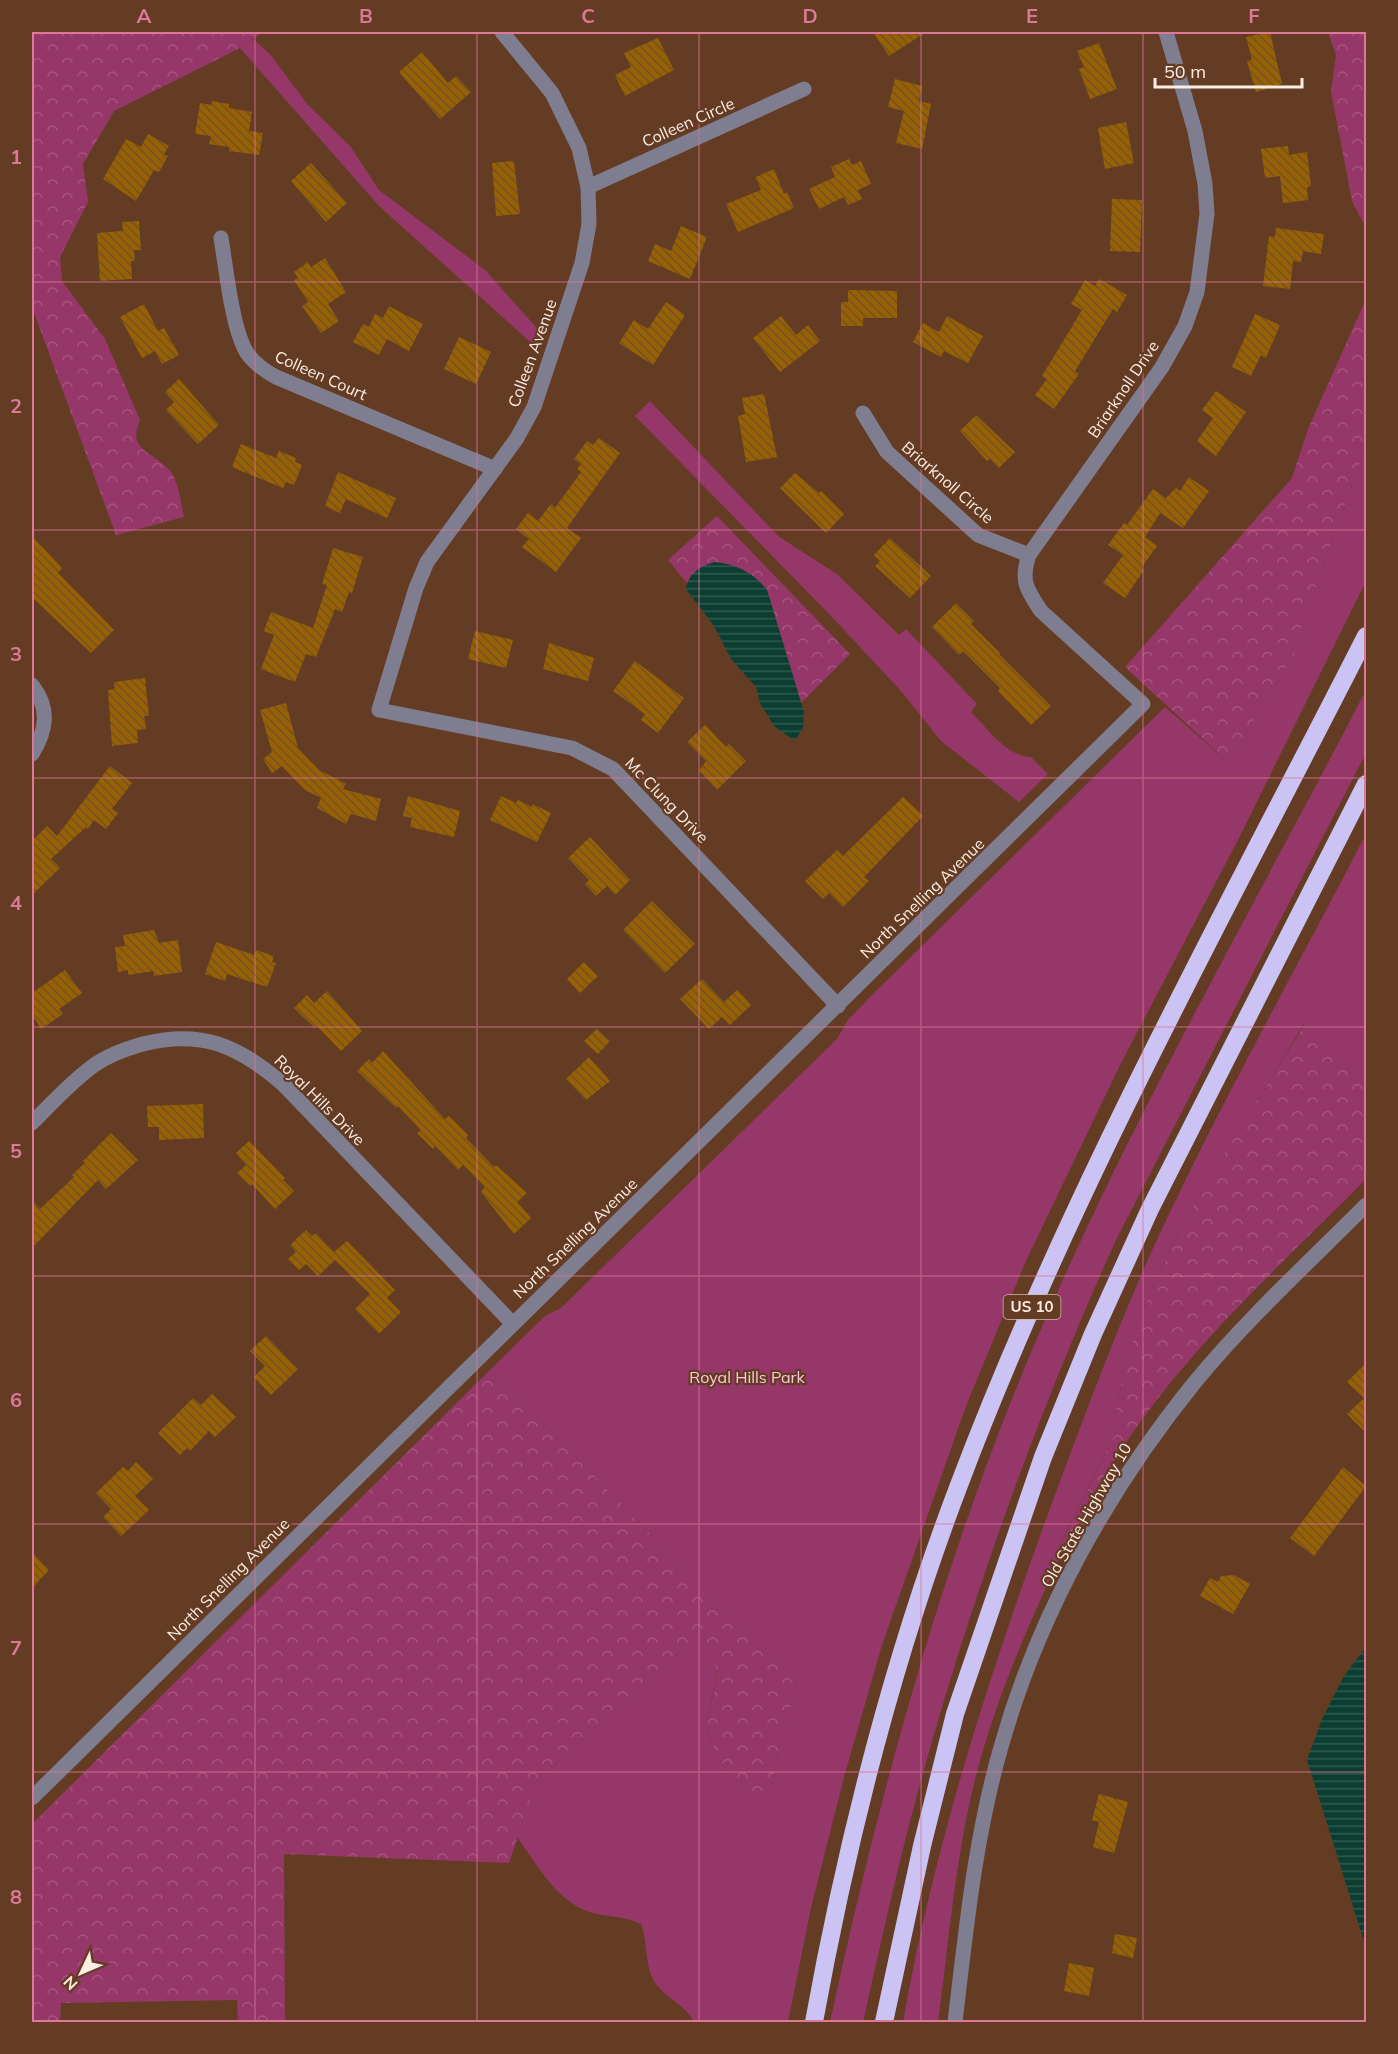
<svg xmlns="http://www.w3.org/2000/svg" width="1398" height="2054" font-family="Mulish,sans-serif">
<defs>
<pattern id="forest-crowns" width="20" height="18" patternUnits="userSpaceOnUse" patternTransform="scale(1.5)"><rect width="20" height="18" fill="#963769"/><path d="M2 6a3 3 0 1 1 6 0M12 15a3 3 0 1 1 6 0" fill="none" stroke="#a6547e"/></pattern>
<pattern id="water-rules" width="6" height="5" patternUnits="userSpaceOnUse" patternTransform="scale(1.5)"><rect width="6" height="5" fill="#0b3e31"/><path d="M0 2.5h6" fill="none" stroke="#2f5a4f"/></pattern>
<pattern id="building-back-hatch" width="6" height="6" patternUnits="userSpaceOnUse" patternTransform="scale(1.5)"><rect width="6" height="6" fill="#976103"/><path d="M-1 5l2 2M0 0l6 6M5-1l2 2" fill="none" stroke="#6e5327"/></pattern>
</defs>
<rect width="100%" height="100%" fill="#643c24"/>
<!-- green -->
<g fill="#963769">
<polygon points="253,39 270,54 308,105 350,146 379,190 485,270 543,335 538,349 379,206 240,48"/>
<path d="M 650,401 L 778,536 L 838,575 L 899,635 L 906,629 L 977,704 L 971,712 C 988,729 1006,756 1031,757 L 1048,774 L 1019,802 L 941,741 L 901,691 L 832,617 L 635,416 Z"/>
<path d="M 1366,446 L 1366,581 L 1240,836 L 1120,1065 L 1025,1263 L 966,1406 L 882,1645 L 844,1777 L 811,1908 L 788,2022 L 694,2022 C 686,2004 662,1997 653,1979 C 644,1961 648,1941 641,1924 C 624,1915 605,1918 587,1911 C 555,1899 536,1863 517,1837 L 537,1780 L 685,1648 C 743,1657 702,1700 708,1731 C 713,1756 734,1779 750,1798 L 772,1786 L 779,1744 L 798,1687 L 491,1369 L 545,1316 L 561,1308 L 837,1039 L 848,1020 L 869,998 L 1165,707 L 1228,762 L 1305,637 L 1301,629 Z"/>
<path d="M 1366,690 L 1366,753 L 1115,1242 C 1036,1417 971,1599 920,1784 C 898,1863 881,1943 863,2022 L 830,2022 C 880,1791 942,1562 1035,1343 C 1131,1118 1254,907 1366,690 Z"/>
<path d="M 1366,834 L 1366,1088 L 1304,1024 C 1249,1117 1183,1209 1143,1310 C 1129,1346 1121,1386 1113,1424 L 1118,1428 L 1059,1547 L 1063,1551 C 1028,1625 995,1700 975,1780 C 955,1859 949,1942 938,2022 L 903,2022 C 934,1845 990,1672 1052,1503 C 1084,1417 1116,1330 1154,1246 C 1219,1106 1295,971 1366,834 Z"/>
</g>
<!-- forest -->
<g fill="url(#forest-crowns)">
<path d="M 32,32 L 263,32 L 240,48 L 114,111 L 83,164 L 88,202 L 60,257 L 62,281 L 105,339 L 140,420 C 126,451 154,451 170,471 C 179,481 181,504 184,517 L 116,535 L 32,307 Z"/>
<polygon points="1328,32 1366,32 1366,228 1352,201 1331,92 1336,55"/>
<polygon points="1366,299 1366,446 1301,629 1305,637 1228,762 1125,667 1292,478 1308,429"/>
<polygon points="717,516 850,654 801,703 767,590 692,574 687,583 668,560"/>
<path d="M 1305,1024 L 1366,1088 L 1366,1179 C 1284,1262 1193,1343 1127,1441 C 1103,1476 1084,1515 1063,1551 L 1059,1548 L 1118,1428 L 1113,1424 C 1121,1386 1129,1346 1143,1310 C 1183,1210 1249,1115 1305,1024 Z"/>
<path d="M 491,1369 L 798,1687 L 779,1744 L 772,1786 L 758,1798 L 750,1798 C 734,1779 713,1756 708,1731 C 702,1702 743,1657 685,1648 L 537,1780 L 509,1863 L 284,1854 L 285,2022 L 238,2022 L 237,2000 L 61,2003 L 60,2022 L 32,2022 L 32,1824 Z"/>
</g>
<!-- water -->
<g fill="url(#water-rules)">
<path d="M 715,562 C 736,564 754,573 767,590 L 804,712 L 803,727 L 797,738 L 792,739 L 774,726 L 760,703 L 756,687 L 731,659 L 714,626 L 686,589 C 689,573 700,566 715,562 Z"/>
<polygon points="1366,1647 1366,1948 1307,1760 1323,1717 1344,1676"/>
</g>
<!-- building -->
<g fill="url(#building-back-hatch)">
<polygon points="873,32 926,32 889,56"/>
<polygon points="1270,32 1282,84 1256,92 1247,61 1252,60 1246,37"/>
<polygon points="658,38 674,70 625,96 615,75 631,67 624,53"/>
<polygon points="1099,43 1117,89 1090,99 1079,69 1084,67 1077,51"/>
<polygon points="422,52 448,83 456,76 471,92 440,119 399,72"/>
<polygon points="895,79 922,86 919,101 931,104 922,149 896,143 904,111 888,107"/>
<polygon points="212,101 229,104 229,108 252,112 249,131 263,133 259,155 229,151 229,147 209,144 211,136 195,134 200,103 211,105"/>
<polygon points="1126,122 1134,163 1105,169 1098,128"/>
<polygon points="148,134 169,146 164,154 168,156 159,172 154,170 136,201 103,179 126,139 141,147"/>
<polygon points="1288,146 1289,155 1307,152 1311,186 1307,187 1308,200 1283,203 1280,176 1265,178 1261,149"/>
<polygon points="849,159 852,165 861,161 871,184 858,190 862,199 848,205 844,197 819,209 809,189 835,177 831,167"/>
<polygon points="514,161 520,214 496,216 492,163"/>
<polygon points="311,163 347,203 326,222 291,181"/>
<polygon points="774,169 784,194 787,192 794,208 738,232 726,204 761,190 756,177"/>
<polygon points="1112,199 1142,200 1140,252 1110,251"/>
<polygon points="139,221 141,250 134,250 135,261 131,261 132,279 100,281 97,233 123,231 122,222"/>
<polygon points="681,226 707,237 690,279 648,261 655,244 671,251"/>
<polygon points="1276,228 1324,234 1321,254 1303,251 1301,262 1293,261 1290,289 1263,286 1269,236 1275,237"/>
<polygon points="325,258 346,292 328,304 339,321 321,333 302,306 308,302 294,280 298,278 294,272 308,262 311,267"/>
<polygon points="1099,279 1127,295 1117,312 1113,309 1075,371 1079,374 1054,409 1035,395 1047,379 1042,376 1082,310 1071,304 1085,280 1095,286"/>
<polygon points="848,290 897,291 897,318 863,318 863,326 841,326 841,302 848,302"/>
<polygon points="666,302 685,315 653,365 619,343 634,320 648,329"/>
<polygon points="144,304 158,331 164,328 179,355 162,364 155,351 142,358 120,317"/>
<polygon points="389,306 423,324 409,351 387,339 379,355 353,342 363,324 369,327 375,314 383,318"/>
<polygon points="1255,314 1280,325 1266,358 1261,355 1251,376 1232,367"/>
<polygon points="781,316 796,335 808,325 820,341 780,372 753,338"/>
<polygon points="947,316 983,336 968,363 944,351 941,357 913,342 923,323 939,332"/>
<polygon points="459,337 491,352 476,384 444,369"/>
<polygon points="179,379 219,425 198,444 166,410 174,402 165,392"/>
<polygon points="1216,391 1246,412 1216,456 1197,441 1213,418 1202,410"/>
<polygon points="764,394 777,457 746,462 738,416 745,414 742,398"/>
<polygon points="976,415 1015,452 999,468 990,459 987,461 960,431"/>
<polygon points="599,438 620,453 567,528 581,538 556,572 522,547 529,539 516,529 528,513 538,521 551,504 555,508 581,472 577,469 581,464 574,459 587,441 593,445"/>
<polygon points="241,444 276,458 279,451 296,458 295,462 302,465 294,485 286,482 283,488 232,467"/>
<polygon points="338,472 396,498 387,518 346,499 340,513 325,506"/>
<polygon points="795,473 819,493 821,491 844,514 826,533 780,488"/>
<polygon points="1189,477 1209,491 1183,528 1160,513 1145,537 1157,546 1141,568 1144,570 1125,598 1103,583 1123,555 1108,545 1124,523 1127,525 1153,489 1166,498 1176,488 1180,491"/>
<polygon points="32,536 62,568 58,573 114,630 91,653 32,597"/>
<polygon points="890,538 931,576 910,598 875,566 880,561 874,555"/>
<polygon points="333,548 363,557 352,593 349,592 342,612 335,609 316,657 306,654 295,682 261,669 274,635 264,631 271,612 313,628 327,585 322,584"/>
<polygon points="956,603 974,621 971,624 1000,653 999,654 1051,706 1031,725 998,691 1000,688 963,651 959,655 932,627"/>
<polygon points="475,631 513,640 506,668 468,659"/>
<polygon points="549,643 594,658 588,681 543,669"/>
<polygon points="635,661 684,698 658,733 641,720 645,714 613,691"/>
<polygon points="145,678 149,716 144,716 146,729 137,730 138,743 112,746 108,690 115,689 114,682"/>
<polygon points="286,703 298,748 319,770 346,784 343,789 381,799 376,821 351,814 346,824 317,808 321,798 305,790 282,766 272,773 263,759 272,752 260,710"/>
<polygon points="705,725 726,747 729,744 746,761 717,790 699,771 706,761 687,742"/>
<polygon points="110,766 132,783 112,809 118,813 106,829 94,820 88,829 86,827 51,859 60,868 32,895 32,841 47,826 57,836"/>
<polygon points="408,796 460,811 454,837 410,827 412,818 403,816"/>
<polygon points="501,796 516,803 518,800 532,807 533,804 551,813 537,842 490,820"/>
<polygon points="903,797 923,816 864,877 869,881 843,907 829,893 823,899 805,881 837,850 843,856"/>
<polygon points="590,837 630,880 615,895 607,886 596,896 585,884 589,880 568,858"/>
<polygon points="652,901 695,944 665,973 623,930"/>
<polygon points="154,930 159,943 178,940 182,972 154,976 153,971 128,975 128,970 118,972 115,947 125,946 123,935"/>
<polygon points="216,942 254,955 256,950 274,956 272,962 276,963 267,987 227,974 225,981 205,974"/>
<polygon points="584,962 598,976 580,993 567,979"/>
<polygon points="65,970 82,993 59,1009 63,1014 41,1029 32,1014 32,993"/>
<polygon points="702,979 724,1002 737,990 751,1005 730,1025 722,1017 709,1029 680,999"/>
<polygon points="327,991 362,1031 341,1051 317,1026 315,1028 294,1008 307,995 314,1003"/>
<polygon points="597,1029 610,1041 598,1054 584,1041"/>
<polygon points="383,1051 445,1119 449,1116 468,1135 466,1138 494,1167 496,1165 527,1193 517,1202 531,1218 514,1234 481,1192 485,1187 463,1165 458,1170 435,1146 433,1149 417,1133 421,1130 398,1106 396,1108 357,1071 369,1059 372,1063"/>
<polygon points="589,1057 610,1081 586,1100 566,1079"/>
<polygon points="203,1104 204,1138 159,1140 159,1127 148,1127 147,1106"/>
<polygon points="111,1133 138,1160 106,1189 98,1180 32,1248 32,1200 40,1209 74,1177 72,1175 85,1163 83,1161"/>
<polygon points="249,1141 285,1178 283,1180 294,1191 275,1209 252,1184 250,1186 237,1173 246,1165 236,1153"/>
<polygon points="306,1230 312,1236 316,1233 334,1252 347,1241 395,1290 387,1298 401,1312 379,1334 355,1309 370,1294 335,1260 318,1276 306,1264 299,1270 288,1259 296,1252 290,1245"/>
<polygon points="266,1336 298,1369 271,1395 254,1377 265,1366 250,1351"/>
<polygon points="1366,1363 1366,1433 1347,1414 1364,1398 1347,1382"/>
<polygon points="212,1394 236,1417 215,1437 209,1431 190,1451 187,1448 180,1455 158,1433 193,1398 201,1405"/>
<polygon points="136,1462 153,1479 135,1496 149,1510 121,1536 103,1517 111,1509 96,1493 123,1467 128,1471"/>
<polygon points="1343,1467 1366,1486 1314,1556 1290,1538"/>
<polygon points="32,1552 49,1570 32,1588"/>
<polygon points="1234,1575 1250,1584 1233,1614 1200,1596 1210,1578 1218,1582 1221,1576"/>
<polygon points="1099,1794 1128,1802 1114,1853 1093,1847 1099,1822 1092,1820"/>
<polygon points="1115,1934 1137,1938 1133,1958 1112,1953"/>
<polygon points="1069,1963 1094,1968 1089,1996 1064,1991"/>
</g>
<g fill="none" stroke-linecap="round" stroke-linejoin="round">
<!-- minor -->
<g stroke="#7f7d90" stroke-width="15">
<polyline points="502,32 552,93 579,148 588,187 589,224 582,263 534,407 517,438 427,562 416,588 379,710 572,748 613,769 838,1006"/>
<polyline points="588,187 804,89"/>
<path d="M 221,238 C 226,267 232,329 247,353 C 254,363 265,371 276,377 L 495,469"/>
<polyline points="863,413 887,452 978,535 1029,555"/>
<path d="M 32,685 C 50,708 47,730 32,754"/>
<path d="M 32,1123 C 51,1104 71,1082 93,1066 C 108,1055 125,1049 143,1044 C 201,1029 239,1046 283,1084 L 513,1324"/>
<path d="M 32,1798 L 1143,704 L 1041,611 C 1027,590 1020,581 1029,555 L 1162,367 L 1185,326 L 1197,292 L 1207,214 L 1205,184 L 1195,131 L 1166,32"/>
<path d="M 955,2022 C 966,1930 975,1837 1001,1747 C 1038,1615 1109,1488 1195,1382 C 1247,1319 1309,1262 1366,1205"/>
</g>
<!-- highway -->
<g stroke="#cac3f3" stroke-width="18">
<path d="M 814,2022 C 847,1840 893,1658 959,1485 C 1070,1191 1224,915 1366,636"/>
<polyline points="884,2022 922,1846 955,1714 1043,1457 1093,1334 1150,1209 1366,784"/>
</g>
</g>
<!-- grid -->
<path fill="none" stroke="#dd7899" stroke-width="1.5" stroke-opacity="0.55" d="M 255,32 L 255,2022M 477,32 L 477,2022M 699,32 L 699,2022M 921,32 L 921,2022M 1143,32 L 1143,2022M 32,282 L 1366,282M 32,530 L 1366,530M 32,778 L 1366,778M 32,1027 L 1366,1027M 32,1276 L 1366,1276M 32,1524 L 1366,1524M 32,1772 L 1366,1772"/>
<g text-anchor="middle" stroke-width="4.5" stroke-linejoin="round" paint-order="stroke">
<!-- shield labels -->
<rect fill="#643c24" stroke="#cfb8ab" stroke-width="1.5" x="1003.5" y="1295" width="57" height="24" rx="4.5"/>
<g font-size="15" font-weight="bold" fill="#fdede5">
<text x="1032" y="1312">US 10</text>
</g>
<!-- street labels -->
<g font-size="16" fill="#fdede5" stroke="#643c24">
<text transform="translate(688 122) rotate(-24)" y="6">Colleen Circle</text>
<text transform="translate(532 353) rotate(-70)" y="6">Colleen Avenue</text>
<text transform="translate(321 375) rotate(24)" y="6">Colleen Court</text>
<text transform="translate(1123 389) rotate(-56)" y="6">Briarknoll Drive</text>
<text transform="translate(948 482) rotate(41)" y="6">Briarknoll Circle</text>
<text transform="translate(667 800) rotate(46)" y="6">Mc Clung Drive</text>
<text transform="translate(922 898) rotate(-44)" y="6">North Snelling Avenue</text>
<text transform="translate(320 1100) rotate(45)" y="6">Royal Hills Drive</text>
<text transform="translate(575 1238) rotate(-44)" y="6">North Snelling Avenue</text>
<text transform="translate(1086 1515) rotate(-60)" y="6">Old State Highway 10</text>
<text transform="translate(228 1579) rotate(-45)" y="6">North Snelling Avenue</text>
</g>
<!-- park labels -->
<g font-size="16" fill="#fec6de" stroke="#643c24">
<text x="747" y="1383">Royal Hills Park</text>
</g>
</g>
<!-- border -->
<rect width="1398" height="2054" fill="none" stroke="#643c24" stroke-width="66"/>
<!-- north arrow -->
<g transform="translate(81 1973) rotate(226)" stroke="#643c24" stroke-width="4.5" paint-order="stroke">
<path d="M0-4.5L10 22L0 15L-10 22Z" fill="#fdede5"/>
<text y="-9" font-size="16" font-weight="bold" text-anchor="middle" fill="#fdede5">N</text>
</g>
<!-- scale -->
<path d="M1155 78v9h147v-9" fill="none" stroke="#fdede5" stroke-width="3"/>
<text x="1164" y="78" font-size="18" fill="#fdede5" stroke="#643c24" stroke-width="4.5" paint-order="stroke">50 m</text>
<rect x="33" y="33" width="1332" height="1988" fill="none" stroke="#dd7899" stroke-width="2"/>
<g font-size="20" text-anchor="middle" font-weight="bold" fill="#dd7899">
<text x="144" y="23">A</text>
<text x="366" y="23">B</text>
<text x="588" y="23">C</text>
<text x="810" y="23">D</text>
<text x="1032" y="23">E</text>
<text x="1254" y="23">F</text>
<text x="16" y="164">1</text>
<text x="16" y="413">2</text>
<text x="16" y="661">3</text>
<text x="16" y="910">4</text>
<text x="16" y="1158">5</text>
<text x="16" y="1407">6</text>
<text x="16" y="1655">7</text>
<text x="16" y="1904">8</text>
</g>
</svg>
